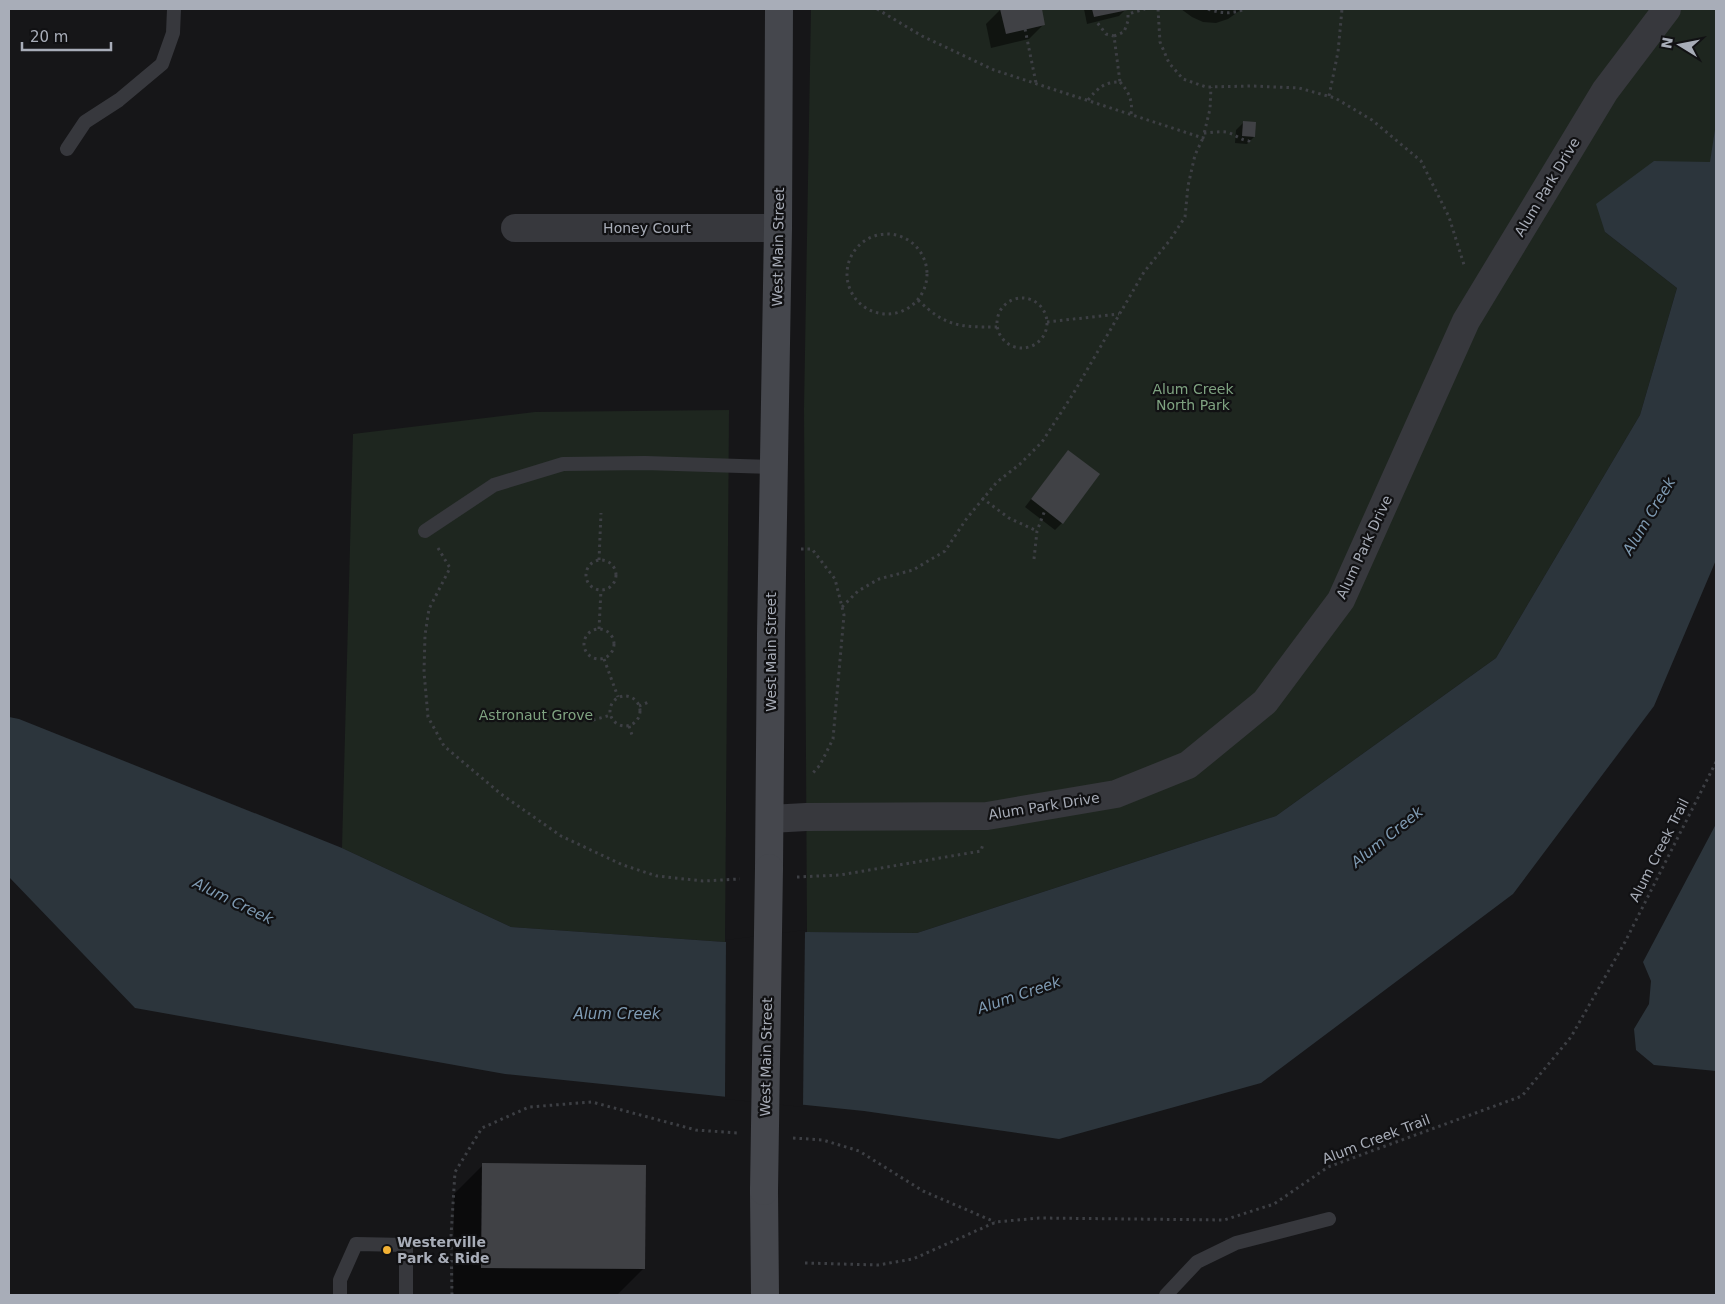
<svg xmlns="http://www.w3.org/2000/svg" width="1725" height="1304" font-family="'DejaVu Sans',sans-serif">
<rect width="100%" height="100%" fill="#161618"/>
<!-- green -->
<g fill="#1e261f">
<polygon points="811,9 1716,9 1716,160 1605,232 1677,288 1640,415 1496,658 1276,816 917,933 807,932 804,409"/>
<polygon points="729,410 725,942 511,927 342,848 353,434 535,412"/>
</g>
<!-- water -->
<g fill="#2c353c">
<polygon points="1716,123 1716,560 1654,706 1513,894 1261,1083 1059,1139 864,1111 505,1074 135,1008 9,877 9,717 19,719 342,848 511,927 725,942 807,932 917,933 1276,816 1496,658 1640,415 1677,288 1605,232 1596,204 1654,161 1710,162"/>
<polygon points="1716,824 1716,1071 1654,1065 1636,1050 1634,1029 1649,1004 1651,981 1643,962"/>
</g>
<!-- pier -->
<polygon fill="#161618" points="805,930 803,1107 725,1099 726,940"/>
<!-- shadow -->
<g fill="#0007">
<polygon points="1001,9 1041,9 1044,24 1029,39 991,48 986,24"/>
<polygon points="1084,9 1126,9 1119,16 1087,24"/>
<polygon points="1181,9 1242,9 1228,19 1216,23 1203,22 1192,17"/>
<polygon points="1243,123 1254,137 1247,144 1235,143 1236,130"/>
<polygon points="1068,451 1062,523 1055,530 1025,507"/>
<polygon points="483,1165 644,1268 617,1295 453,1295 454,1194"/>
</g>
<!-- building -->
<g fill="#404145">
<polygon points="1000,9 1042,9 1045,25 1006,34"/>
<polygon points="1092,9 1127,9 1128,10 1094,17"/>
<polygon points="1243,121 1256,122 1255,137 1242,136"/>
<polygon points="1068,450 1100,474 1063,524 1031,499"/>
<polygon points="482,1163 646,1165 645,1269 481,1268"/>
</g>
<g fill="none" stroke-linecap="round" stroke-linejoin="round">
<!-- path -->
<g stroke="#3d3f44" stroke-width="3" stroke-dasharray="2.5 4" stroke-linecap="butt">
<polyline points="877,9 922,36 994,70 1203,138 1210,109 1211,87"/>
<polyline points="1158,9 1160,42 1169,63 1183,79 1206,87 1252,86 1299,88 1335,98 1372,120 1421,161 1449,217 1465,268"/>
<path d="M 1208,9 C 1222,14 1232,14 1245,9"/>
<polyline points="1025,29 1036,83"/>
<polyline points="1114,36 1124,32 1128,21 1128,14 1145,9"/>
<path d="M 1120,82 C 1129,92 1133,101 1131,114"/>
<polyline points="1329,96 1338,52 1342,9"/>
<path d="M 1088,100 C 1098,88 1104,82 1120,82 L 1114,36 L 1106,34 L 1096,21"/>
<path d="M 1204,133 C 1211,133 1219,131 1226,132 C 1235,134 1240,140 1249,141 L 1250,137"/>
<circle cx="887" cy="274" r="40"/>
<circle cx="1022" cy="323" r="25"/>
<path d="M 918,300 C 946,327 960,327 997,327"/>
<polyline points="1047,322 1119,314"/>
<polyline points="982,498 1009,518 1037,531"/>
<polyline points="438,548 450,568 429,609 425,635 424,672 428,717 444,746 501,794 561,836 623,865 657,876 703,881 740,879"/>
<polyline points="801,549 812,549 835,579 844,615 833,739 820,765 812,774"/>
<polyline points="1034,559 1037,531 1045,510"/>
<circle cx="601" cy="575" r="15"/>
<polyline points="599,560 601,513"/>
<polyline points="842,607 858,591 879,579 913,570 945,551 967,518 997,482 1020,464 1042,442 1073,394 1144,272 1170,240 1185,217 1188,186 1195,155 1203,138"/>
<circle cx="599" cy="644" r="15"/>
<polyline points="599,629 601,590"/>
<polyline points="604,659 618,697"/>
<circle cx="625" cy="711" r="15"/>
<polyline points="639,706 651,701"/>
<polyline points="593,720 611,715"/>
<polyline points="629,726 633,738"/>
<polyline points="797,877 840,875 981,851 983,844"/>
<polyline points="793,1138 823,1140 859,1151 923,1191 995,1222"/>
<polyline points="805,1263 878,1265 913,1259 996,1222 1039,1218 1224,1220 1274,1204 1328,1167 1522,1096 1571,1037 1625,942 1716,762"/>
<polyline points="452,1295 451,1236 455,1172 482,1128 529,1107 592,1102 696,1130 737,1133"/>
</g>
<!-- service -->
<g stroke="#37383d" stroke-width="14">
<polyline points="67,149 85,122 119,100 162,64 173,33 174,9"/>
<polyline points="425,531 494,485 563,464 645,463 774,467"/>
<polyline points="340,1295 340,1280 356,1244 406,1245 406,1295"/>
<polyline points="1166,1295 1197,1262 1236,1243 1329,1219"/>
</g>
<!-- minor -->
<g stroke="#37383d" stroke-width="28">
<polyline points="515,228 778,228"/>
<polyline points="770,819 806,817 987,816 1116,794 1188,765 1265,702 1341,600 1466,321 1605,91 1667,9"/>
</g>
<!-- secondary -->
<g stroke="#45474d" stroke-width="28">
<polyline points="769,868 771,634 778,228 779,9"/>
<polyline points="764,1191 765,1295"/>
</g>
<!-- secondary-bridge -->
<polyline stroke="#45474d" stroke-width="28" points="764,1191 769,868"/>
</g>
<!-- markers -->
<circle fill="#f2b134" stroke="#111113" stroke-width="2" cx="387" cy="1250" r="5"/>
<g text-anchor="middle" stroke-width="4.5" stroke-linejoin="round" paint-order="stroke">
<!-- street labels -->
<g font-size="14" fill="#a8adb8" stroke="#111113">
<text transform="translate(1547 187) rotate(-59)" y="5">Alum Park Drive</text>
<text x="647" y="233">Honey Court</text>
<text transform="translate(778 247) rotate(-89)" y="5">West Main Street</text>
<text transform="translate(1364 547) rotate(-65)" y="5">Alum Park Drive</text>
<text transform="translate(771 652) rotate(-90)" y="5">West Main Street</text>
<text transform="translate(1044 806) rotate(-9)" y="5">Alum Park Drive</text>
<text transform="translate(1659 850) rotate(-63)" y="5">Alum Creek Trail</text>
<text transform="translate(766 1057) rotate(-89)" y="5">West Main Street</text>
<text transform="translate(1376 1139) rotate(-21)" y="5">Alum Creek Trail</text>
</g>
<!-- park labels -->
<g font-size="14" fill="#7fa381" stroke="#111113">
<text x="1193" y="394">Alum Creek<tspan x="1193" dy="16">North Park</tspan></text>
<text x="536" y="720">Astronaut Grove</text>
</g>
<!-- poi labels -->
<g font-size="14" font-weight="bold" fill="#a8adb8" stroke="#111113" text-anchor="start">
<text x="397" y="1247">Westerville<tspan x="397" dy="16">Park &amp; Ride</tspan></text>
</g>
<!-- water labels -->
<g font-size="15" font-style="italic" fill="#7f9bb3" stroke="#111113">
<text transform="translate(1649 516) rotate(-59)" y="5">Alum Creek</text>
<text transform="translate(1387 837) rotate(-39)" y="5">Alum Creek</text>
<text transform="translate(233 901) rotate(26)" y="5">Alum Creek</text>
<text transform="translate(1019 995) rotate(-19)" y="5">Alum Creek</text>
<text x="617" y="1019">Alum Creek</text>
</g>
</g>
<!-- border -->
<rect width="1725" height="1304" fill="none" stroke="#a8adb8" stroke-width="20"/>
<!-- north arrow -->
<g transform="translate(1680 45) rotate(280)" stroke="#111113" stroke-width="4" paint-order="stroke">
<path d="M0-4L9 19L0 12L-9 19Z" fill="#a8adb8"/>
<text y="-8" font-size="14" font-weight="bold" text-anchor="middle" fill="#a8adb8">N</text>
</g>
<!-- scale -->
<path d="M22 42v8h89v-8" fill="none" stroke="#a8adb8" stroke-width="2.5"/>
<text x="30" y="42" font-size="15" fill="#a8adb8" stroke="#111113" stroke-width="4" paint-order="stroke">20 m</text>
</svg>
